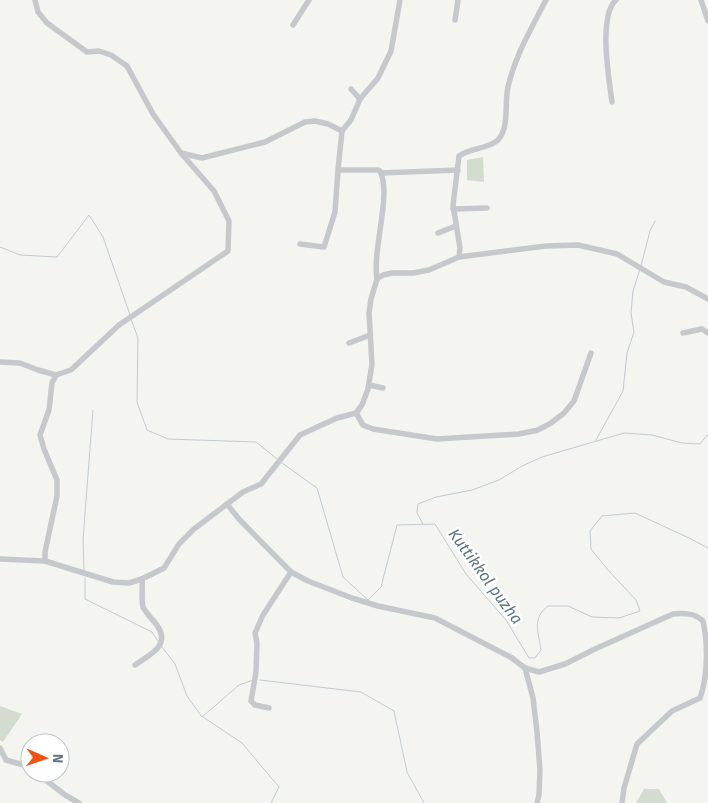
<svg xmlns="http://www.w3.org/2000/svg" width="708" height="803" font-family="'Fira Sans',sans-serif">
<rect width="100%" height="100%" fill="#f4f5f0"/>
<!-- green -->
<g fill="#d4dcd0">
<polygon points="483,157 484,182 467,180 467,160"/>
<polygon points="0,706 22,714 3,742 0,740"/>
<polygon points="644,789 659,789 667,803 636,803"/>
</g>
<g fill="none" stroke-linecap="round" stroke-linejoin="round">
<!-- stream -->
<g stroke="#c1cbd1" stroke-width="1">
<polyline points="0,247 20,255 57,257 89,215 103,237 130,315"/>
<polyline points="641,266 650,231 655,221"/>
<polyline points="131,319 138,338 137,402 147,430 168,439 256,442 277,459"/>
<polyline points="596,440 623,391 627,353 634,332 631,313 633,291 640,269"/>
<path d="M 282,463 L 317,488 L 343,577 L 368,600 L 381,587 L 397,525 L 435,524 L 466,574 L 506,620 L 529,658 L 535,658 L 541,650 C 539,633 531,619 548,606 L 568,606 L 592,617 L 619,618 L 640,611 L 636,600 L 608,570 L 591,549 L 590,531 L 602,516 L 635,513 L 689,538 L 708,548"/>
<polyline points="423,524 417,513 418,504 436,497 472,490 499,480 522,466 542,457 624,433 652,435 682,443 700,444 708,434"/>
<polyline points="84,570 83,540 93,410"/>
<polyline points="85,578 85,599 152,632 158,641"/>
<polyline points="162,647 175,664 187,696 202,717 239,685 253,680"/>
<polyline points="260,680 361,692 394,711 407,772 424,803"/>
<polyline points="203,717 242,743 279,787 271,803"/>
</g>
<!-- minor -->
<g stroke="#c6c9cc" stroke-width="5.5">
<path d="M 35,0 L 38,12 L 47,23 L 87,52 L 99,51 L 111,55 L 127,66 L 153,114 L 181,153 L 202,158 L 265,142 L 305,122 L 315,121 L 328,124 L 342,131 L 338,170 L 378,170 L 380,171 C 392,195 372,249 377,279"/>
<polyline points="701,0 708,21"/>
<polyline points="455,20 458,0"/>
<polyline points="293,25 309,0"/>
<polyline points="351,89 360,99"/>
<path d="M 612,102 C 609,79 598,16 616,0"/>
<polyline points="342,131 351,120 360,99 378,78 391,51 400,0"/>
<polyline points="381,173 458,170"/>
<polyline points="453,209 487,208"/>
<polyline points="438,233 456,226"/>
<polyline points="300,244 324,247 335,212 338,170"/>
<polyline points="459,257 546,246 578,245 617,254 664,282 686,287 708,299"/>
<polyline points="683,333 702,329 708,333"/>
<polyline points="349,343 370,335"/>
<polyline points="0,362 20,363 38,370 56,375 71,370 119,325 228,251 229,221 214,191 181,153"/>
<polyline points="369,385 383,388"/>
<polyline points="356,413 363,425 373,429 437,439 519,434 538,430 551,423 564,413 574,401 591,353"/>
<polyline points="227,504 238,518 291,572 308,581 352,598 378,606 435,618 512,658 525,668 533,698 537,732 540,770 539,795 537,803"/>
<path d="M 0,559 L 45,561 L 113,582 L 129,583 L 142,579 L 164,568 L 179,544 L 194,529 L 243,492 L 261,484 L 300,435 L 337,418 L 356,413 L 362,405 L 368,389 L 372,364 L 369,313 L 371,299 L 377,279 L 383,275 L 392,273 L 413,273 L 429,270 L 459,257 L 460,248 L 453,205 L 459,156 C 470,148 488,149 498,140 C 510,127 504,103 508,87 C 515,56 531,29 546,0"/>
<polyline points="45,561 45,552 57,496 57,480 44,449 40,435 49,410 52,383 56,375"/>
<path d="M 135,665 C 151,654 172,645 156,624 C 152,619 146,613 143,607 C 141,600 143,587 142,579"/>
<path d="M 525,668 L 539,672 L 565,664 L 595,649 L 673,614 C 684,613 695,613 703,621 C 708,643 708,676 700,698 L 672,711 L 637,744 L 624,788 L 622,803"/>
<polyline points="269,708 255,705 251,701 256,672 257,643 255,633 263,615 291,572"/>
<polyline points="0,748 6,760 27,766 30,768"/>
<polyline points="37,773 65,795 79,803"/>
</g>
</g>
<g text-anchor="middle" stroke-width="5" stroke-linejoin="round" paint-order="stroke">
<!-- water labels -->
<g font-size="16" font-style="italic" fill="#5b7582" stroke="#fff">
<text transform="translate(486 576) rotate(54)" y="6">Kuttikkol puzha</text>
</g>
</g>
<!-- north arrow -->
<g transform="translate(45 758) rotate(92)"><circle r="24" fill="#ffffff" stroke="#bfc7ce"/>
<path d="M0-4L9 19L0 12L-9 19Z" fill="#f35311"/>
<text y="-8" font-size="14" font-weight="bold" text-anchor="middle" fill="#607284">N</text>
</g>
</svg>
